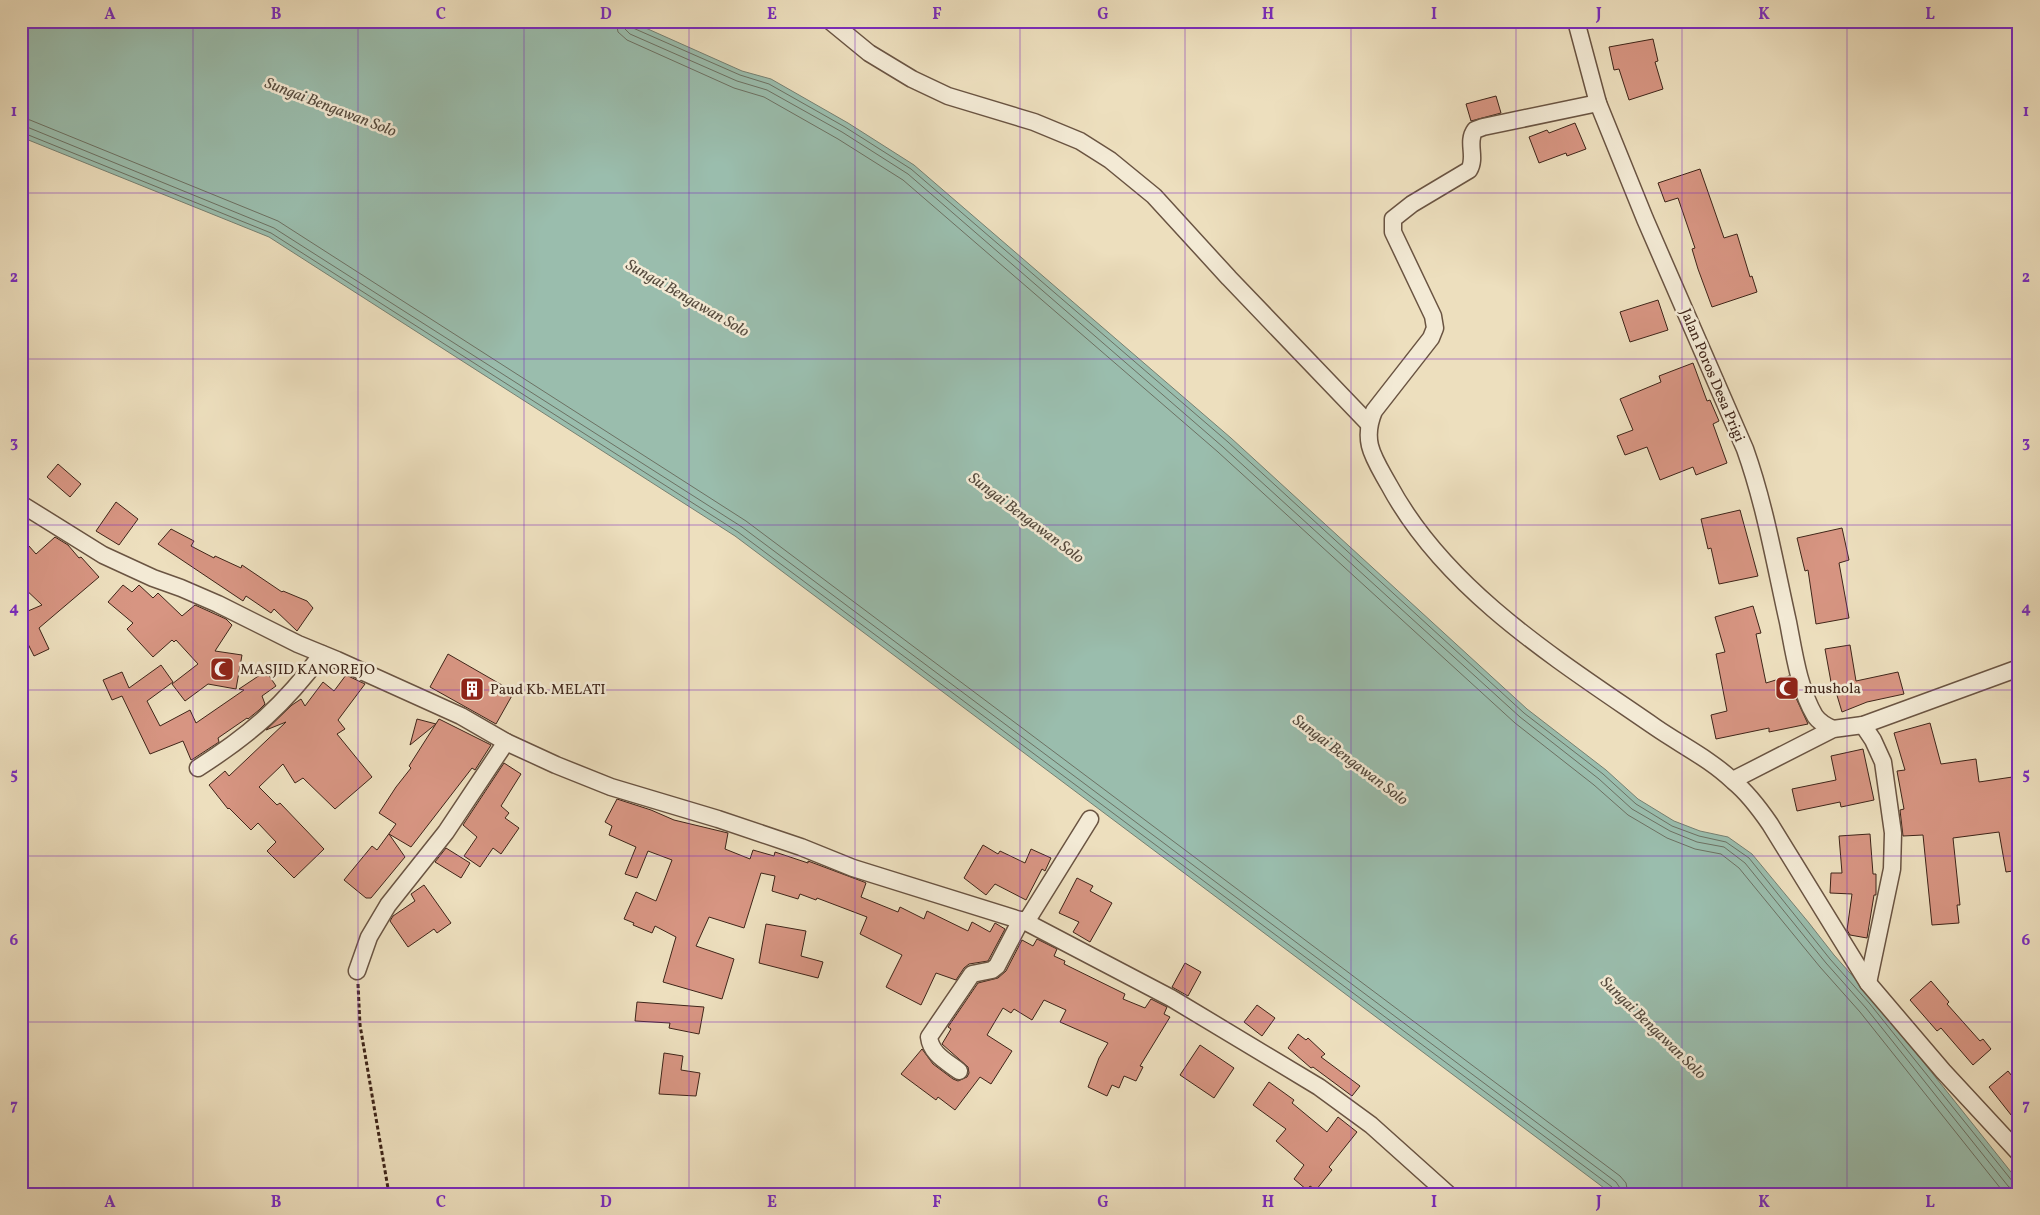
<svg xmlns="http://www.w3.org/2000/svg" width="2040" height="1215" font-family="Vollkorn,serif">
<rect width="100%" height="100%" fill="#eddfbe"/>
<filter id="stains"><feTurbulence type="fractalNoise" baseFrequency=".004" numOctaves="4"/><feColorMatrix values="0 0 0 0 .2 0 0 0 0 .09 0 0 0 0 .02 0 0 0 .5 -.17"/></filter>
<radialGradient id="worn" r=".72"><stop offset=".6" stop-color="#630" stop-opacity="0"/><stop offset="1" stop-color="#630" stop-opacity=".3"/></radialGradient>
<!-- water -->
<polygon fill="#9abdad" stroke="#768072" points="21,21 630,21 742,71 771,79 848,123 914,165 1231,438 1527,709 1606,770 1638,799 1674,821 1700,831 1728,837 1752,854 1809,923 1834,955 1874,1000 2019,1182 2019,1194 1612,1194 735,536 269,237 21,137"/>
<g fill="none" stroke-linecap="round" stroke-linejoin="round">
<!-- shore -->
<g stroke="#6c7163" stroke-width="1">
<polyline points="616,21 618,32 627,40 734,88 764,97 838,139 903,180 1218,452 1515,723 1594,785 1628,815 1667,838 1695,849 1721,854 1739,868 1820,967 1860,1012 2005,1194"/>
<polyline points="623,21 625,29 630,34 737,81 767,90 842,132 908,174 1223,447 1520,717 1599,779 1632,809 1670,831 1697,842 1724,847 1745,863 1826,963 1866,1008 2008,1186 2013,1190 2019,1191"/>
<polyline points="630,21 633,28 740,75 769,84 845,127 911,169 1228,442 1524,713 1603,774 1636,804 1672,826 1699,836 1726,842 1749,858 1830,959 1870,1004 2013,1182 2019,1184"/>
<polyline points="21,118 30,120 278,221 746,521 1620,1176 1626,1183 1628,1194"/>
<polyline points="21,126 27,127 274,228 742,527 1616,1182 1620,1188 1620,1194"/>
<polyline points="21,132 271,233 738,532 1612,1187 1614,1194"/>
</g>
</g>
<!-- building -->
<g fill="#d79582" stroke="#3f2519">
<polygon points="1653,39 1658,61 1655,62 1663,89 1629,100 1619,69 1614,70 1609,47"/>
<polygon points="1496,96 1501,113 1471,121 1466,104"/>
<polygon points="1575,123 1586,149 1567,156 1566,153 1539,163 1529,137 1547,130 1549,133"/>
<polygon points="1700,169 1724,238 1737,234 1750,277 1752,276 1757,292 1712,307 1698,269 1692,249 1695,248 1678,198 1665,202 1658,183"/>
<polygon points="1658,300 1668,330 1630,342 1620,312"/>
<polygon points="1693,363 1707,401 1710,400 1719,421 1713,424 1727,463 1696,475 1693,467 1660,480 1647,447 1625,455 1617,436 1633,430 1620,399 1661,382 1659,376"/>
<polygon points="58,464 81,484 70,497 47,477"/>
<polygon points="116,502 138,519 119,545 96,531"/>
<polygon points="1740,510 1758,576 1719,584 1711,548 1708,549 1701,519"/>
<polygon points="1842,528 1849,560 1839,563 1849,618 1816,624 1808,570 1805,571 1797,538"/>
<polygon points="171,529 194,541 191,546 214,558 215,556 241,568 242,565 282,592 283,591 307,601 313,608 297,631 274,609 271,613 246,596 243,601 158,544"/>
<polygon points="21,537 36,554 55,537 68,545 79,558 81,557 99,577 39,628 49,649 34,656 21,630 21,614 42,605 21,585"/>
<polygon points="123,585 132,592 139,585 153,598 158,593 182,616 195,605 226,619 232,625 215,651 242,655 236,689 208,684 185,701 172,684 198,664 176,640 174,642 172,640 153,657 127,629 133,623 108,602"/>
<polygon points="1753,606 1761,633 1756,634 1766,683 1789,676 1796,698 1808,724 1769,732 1769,728 1716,739 1711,715 1727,711 1716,654 1725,652 1715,617"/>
<polygon points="1850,645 1856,681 1898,672 1904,694 1867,702 1842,712 1833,682 1831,682 1825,649"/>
<polygon points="448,654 514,692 496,724 430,687"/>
<polygon points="161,665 173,682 147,701 160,726 190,710 196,723 244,690 239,689 266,671 276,686 262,696 265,704 259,710 248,719 247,718 218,738 219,742 193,759 191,760 183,741 150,754 122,696 112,700 103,680 122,672 129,688"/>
<polygon points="346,675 365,684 338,720 345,729 337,734 372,777 335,809 303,778 295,783 283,764 259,787 277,805 280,803 324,849 294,878 267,851 276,842 258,823 251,830 229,808 228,809 209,785 225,771 229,776 286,722 266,730 292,705 301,699 305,706 323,682 334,691"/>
<polygon points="417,719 436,724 410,745"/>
<polygon points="439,719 491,745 475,770 472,768 411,847 389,834 405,857 371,898 366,898 344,880 372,846 377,850 396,824 379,813 396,787 411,768 409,766"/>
<polygon points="1930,723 1941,764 1976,759 1979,782 2019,776 2019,870 2006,872 1999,832 1953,838 1960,905 1957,905 1959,923 1932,925 1923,835 1903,836 1900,810 1904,809 1897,771 1905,770 1894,733"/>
<polygon points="1863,749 1874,800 1841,807 1840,802 1797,811 1792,789 1836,780 1831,756"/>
<polygon points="504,763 521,774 501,806 509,813 505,818 519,828 501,854 493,848 480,867 464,856 477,837 463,825"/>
<polygon points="617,799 651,810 674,820 728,833 725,849 750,859 753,850 774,856 775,852 808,863 808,861 864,882 866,883 861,897 898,912 900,907 924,919 927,911 968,931 972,922 990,932 995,923 1005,929 988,961 969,964 964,968 956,980 936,973 921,1005 886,987 902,955 860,934 867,917 817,898 816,900 800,894 798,899 772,891 775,876 761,873 744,928 709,917 696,946 734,959 722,999 663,982 676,937 655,926 652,933 633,925 634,923 624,919 636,892 656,901 672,860 648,851 637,878 625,874 636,847 609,835 612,826 605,822"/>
<polygon points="1870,834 1873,874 1876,874 1876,895 1874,895 1867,938 1850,935 1847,930 1852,894 1830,893 1831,873 1842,873 1839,836"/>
<polygon points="983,845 998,854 1000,851 1025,863 1031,849 1051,858 1045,871 1042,869 1026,900 995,884 986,895 964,878"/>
<polygon points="446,848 470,863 461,878 435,862"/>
<polygon points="1077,878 1093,886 1090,891 1112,903 1090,942 1073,932 1079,922 1059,913"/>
<polygon points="424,885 451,923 437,933 434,929 408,947 390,921 393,916 415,901 411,894"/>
<polygon points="766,924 806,931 801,956 823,962 818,978 759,963"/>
<polygon points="1037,939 1057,949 1054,956 1065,961 1064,964 1125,994 1123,999 1145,1008 1151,999 1167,1007 1164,1014 1170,1017 1140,1066 1143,1067 1136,1081 1124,1076 1119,1088 1112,1085 1107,1096 1088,1087 1099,1058 1108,1043 1060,1022 1066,1010 1044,1000 1032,1020 1014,1009 1011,1013 1003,1008 987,1035 1012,1051 991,1084 980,1077 955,1110 938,1097 936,1100 901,1074 922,1049 933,1064 953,1079 958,1081 967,1077 969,1073 968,1067 942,1044 951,1029 948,1027 978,983 998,978 1006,971 1022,940 1033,946"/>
<polygon points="1185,963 1201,972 1188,996 1172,987"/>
<polygon points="1931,981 1949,1002 1947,1004 1980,1041 1983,1039 1991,1049 1973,1065 1941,1028 1937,1031 1910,1000"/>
<polygon points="637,1002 704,1007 699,1034 669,1028 670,1023 635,1021"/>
<polygon points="1257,1005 1275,1018 1262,1036 1244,1022"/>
<polygon points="1298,1034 1306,1040 1308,1038 1325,1054 1321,1057 1360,1086 1352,1096 1313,1067 1311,1068 1288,1048"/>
<polygon points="1200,1045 1234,1068 1214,1098 1180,1075"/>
<polygon points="664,1053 683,1056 681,1070 700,1073 696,1096 659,1094"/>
<polygon points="2008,1071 2019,1085 2019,1125 1989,1087"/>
<polygon points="1269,1082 1294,1100 1292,1103 1327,1132 1338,1117 1357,1132 1329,1167 1332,1170 1316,1190 1310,1186 1307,1190 1294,1179 1304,1165 1276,1141 1286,1129 1253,1105"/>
</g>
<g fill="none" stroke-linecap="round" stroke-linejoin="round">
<!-- street casing -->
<g stroke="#6a5442" stroke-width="19">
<g id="street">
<polyline points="830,21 869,53 912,79 948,96 1034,122 1080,141 1110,160 1154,196 1229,278 1369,424"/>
<path d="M 1576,21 L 1598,103 L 1645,219 L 1745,449 C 1765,505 1775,564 1788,622 C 1794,653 1799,689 1815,716 C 1820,723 1826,726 1833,729"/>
<path d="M 1598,103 L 1483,127 L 1475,130 C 1466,142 1477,157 1469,170 L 1412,204 L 1393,219 L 1393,232 L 1433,316 L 1435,328 L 1431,338 L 1374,411 C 1361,442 1374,458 1389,485 C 1446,591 1558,660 1655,727 C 1681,745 1710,759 1733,781 C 1748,793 1759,808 1770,824 L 1868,983 L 1943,1071 L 2019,1153"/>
<polyline points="21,504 103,555 153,578 181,588 218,604 298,644 337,660 461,716 506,742 556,765 611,787 718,819 801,847 853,868 1026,922 1171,998 1319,1087 1371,1125 1448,1194"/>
<polyline points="1863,725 1873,740 1883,762 1893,833 1892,869 1868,983"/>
<path d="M 198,768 C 251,734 284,705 322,654"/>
<polyline points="1733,780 1833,729 1863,725 2019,668"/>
<polyline points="1026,922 1090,819"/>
<polyline points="357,971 369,937 388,905 446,832 506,742"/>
<path d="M 959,1071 C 946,1061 931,1054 929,1037 L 972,974 L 992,970 L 997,966 L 1021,920"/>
</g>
</g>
<!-- path -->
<polyline stroke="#3f2519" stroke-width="3" stroke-dasharray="4 2.5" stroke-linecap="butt" points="358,984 360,1025 389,1194"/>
<!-- street -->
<use href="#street" stroke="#f3ead5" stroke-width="16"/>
</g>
<!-- grid -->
<path fill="none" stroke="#7b2cbf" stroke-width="1" stroke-opacity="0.55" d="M 193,21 L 193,1194M 358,21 L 358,1194M 524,21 L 524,1194M 689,21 L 689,1194M 855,21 L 855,1194M 1020,21 L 1020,1194M 1185,21 L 1185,1194M 1351,21 L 1351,1194M 1516,21 L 1516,1194M 1682,21 L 1682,1194M 1847,21 L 1847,1194M 21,193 L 2019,193M 21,359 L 2019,359M 21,525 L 2019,525M 21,690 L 2019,690M 21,856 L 2019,856M 21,1022 L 2019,1022"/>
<!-- icons -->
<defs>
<g id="mosque-square" transform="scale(1.25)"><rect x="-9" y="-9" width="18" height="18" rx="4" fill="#8f2418" stroke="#f3ead5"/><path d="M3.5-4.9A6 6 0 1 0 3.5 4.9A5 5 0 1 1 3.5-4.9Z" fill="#fff"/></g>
<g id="building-square" transform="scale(1.25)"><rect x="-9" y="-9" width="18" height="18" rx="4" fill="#8f2418" stroke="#f3ead5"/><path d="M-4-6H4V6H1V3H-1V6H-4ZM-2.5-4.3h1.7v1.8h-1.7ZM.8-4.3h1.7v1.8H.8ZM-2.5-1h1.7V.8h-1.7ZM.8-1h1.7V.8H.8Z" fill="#fff"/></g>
</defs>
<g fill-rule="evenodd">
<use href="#mosque-square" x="222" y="669"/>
<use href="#mosque-square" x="1787" y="688"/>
<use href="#building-square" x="472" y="689"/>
</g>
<g text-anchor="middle" stroke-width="5" stroke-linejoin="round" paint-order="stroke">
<!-- street labels -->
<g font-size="15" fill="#3f2519" stroke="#f3ead5">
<text transform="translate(1713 375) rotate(67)" y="5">Jalan Poros Desa Prigi</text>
</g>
<!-- poi labels -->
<g font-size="15" fill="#3f2519" stroke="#f3ead5" text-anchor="start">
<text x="240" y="674">MASJID KANOREJO</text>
<text x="1804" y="693">mushola</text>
<text x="490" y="694">Paud Kb. MELATI</text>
</g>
<!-- water labels -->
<g font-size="16" font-style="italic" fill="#564b3e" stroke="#f3ead5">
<text transform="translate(331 106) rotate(21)" y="6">Sungai Bengawan Solo</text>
<text transform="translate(688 297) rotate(30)" y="6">Sungai Bengawan Solo</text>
<text transform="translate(1027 517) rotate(37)" y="6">Sungai Bengawan Solo</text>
<text transform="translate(1351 759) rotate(37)" y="6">Sungai Bengawan Solo</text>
<text transform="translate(1654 1027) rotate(44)" y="6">Sungai Bengawan Solo</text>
</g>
</g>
<!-- margin -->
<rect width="2040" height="1215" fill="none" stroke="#eddfbe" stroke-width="55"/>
<rect x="28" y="28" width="1984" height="1160" fill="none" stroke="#7b2cbf" stroke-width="2"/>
<g font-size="16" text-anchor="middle" font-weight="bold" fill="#7b2cbf">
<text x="110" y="19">A</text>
<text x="276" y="19">B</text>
<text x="441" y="19">C</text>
<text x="606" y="19">D</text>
<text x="772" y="19">E</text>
<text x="937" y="19">F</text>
<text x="1103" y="19">G</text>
<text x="1268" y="19">H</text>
<text x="1434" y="19">I</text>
<text x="1599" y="19">J</text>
<text x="1764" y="19">K</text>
<text x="1930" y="19">L</text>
<text x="14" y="116">1</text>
<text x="2026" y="116">1</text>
<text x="14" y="282">2</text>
<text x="2026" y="282">2</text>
<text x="14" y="447">3</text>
<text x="2026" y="447">3</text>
<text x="14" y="613">4</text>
<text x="2026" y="613">4</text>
<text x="14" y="779">5</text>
<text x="2026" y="779">5</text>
<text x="14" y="945">6</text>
<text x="2026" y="945">6</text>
<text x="14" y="1110">7</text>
<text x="2026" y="1110">7</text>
<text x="110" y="1207">A</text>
<text x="276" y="1207">B</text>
<text x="441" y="1207">C</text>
<text x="606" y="1207">D</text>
<text x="772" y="1207">E</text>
<text x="937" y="1207">F</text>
<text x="1103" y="1207">G</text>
<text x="1268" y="1207">H</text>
<text x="1434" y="1207">I</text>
<text x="1599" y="1207">J</text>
<text x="1764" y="1207">K</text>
<text x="1930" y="1207">L</text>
</g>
<rect width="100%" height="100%" filter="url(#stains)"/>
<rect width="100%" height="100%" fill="url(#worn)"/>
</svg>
